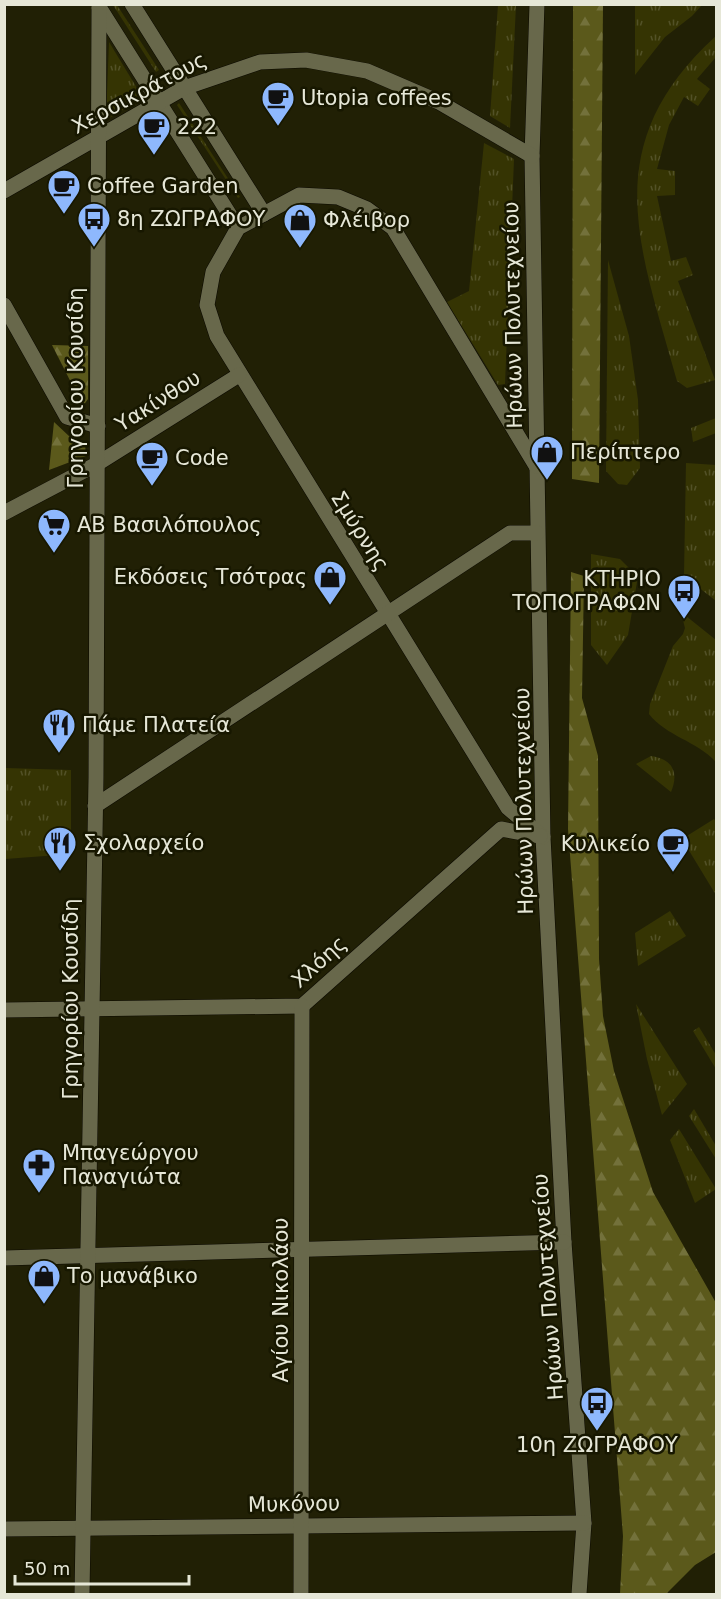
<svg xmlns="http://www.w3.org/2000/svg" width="721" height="1599" font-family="'DejaVu Sans',sans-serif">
<defs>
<pattern id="grass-tufts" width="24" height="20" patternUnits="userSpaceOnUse" patternTransform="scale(1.5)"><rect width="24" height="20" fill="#353403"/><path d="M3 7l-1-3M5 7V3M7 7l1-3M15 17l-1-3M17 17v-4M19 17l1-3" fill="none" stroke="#525127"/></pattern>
<pattern id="forest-firs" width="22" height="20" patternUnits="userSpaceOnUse" patternTransform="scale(1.5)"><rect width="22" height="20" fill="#5b591b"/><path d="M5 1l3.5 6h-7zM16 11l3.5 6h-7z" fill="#73713b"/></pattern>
</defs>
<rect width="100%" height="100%" fill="#212005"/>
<!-- grass -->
<g fill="url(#grass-tufts)">
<polygon points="113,5 117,5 159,70 156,72"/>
<polygon points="498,5 516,5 510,128 490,116"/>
<polygon points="635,5 702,5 692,16 665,37 635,75"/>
<path d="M 716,36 L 716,57 L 697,79 L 710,89 L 698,106 L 684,97 L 669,125 L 657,169 L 675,171 L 675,195 L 657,196 L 671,261 L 686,257 L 693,275 L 678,281 L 715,380 L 687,388 L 677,381 C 639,245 596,145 716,36 Z"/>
<polygon points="109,42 143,98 106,120"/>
<polygon points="179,103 240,197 238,198 177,105"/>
<polygon points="484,143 514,159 505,384 498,385 447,302 469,291"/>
<polygon points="608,260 629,336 638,400 640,468 627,485 618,484 606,471"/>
<polygon points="716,418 716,433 693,442 691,428"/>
<polygon points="686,463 716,465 716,601 684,576"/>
<polygon points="591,554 620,559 631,570 637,582 628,635 607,665 591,645"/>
<path d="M 681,612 L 716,640 L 716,762 C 697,741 666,736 649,714 L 650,704 L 673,646 L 683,634 L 685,628 Z"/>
<path d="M 651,756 C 673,759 679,773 671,792 L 636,764 Z"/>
<polygon points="5,768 71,770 71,854 5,859"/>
<polygon points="714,819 716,822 716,895 682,839"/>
<polygon points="670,911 686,936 638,966 635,933"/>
<polygon points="636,1004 687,1084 662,1115 647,1059"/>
<polygon points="699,1027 716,1055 716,1069 693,1031"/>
<polygon points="694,1109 716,1146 716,1159 689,1116"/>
<polygon points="679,1129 716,1189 695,1203 670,1140"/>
</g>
<!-- forest -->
<g fill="url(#forest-firs)">
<polygon points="573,5 603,5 599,483 572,479"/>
<polygon points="52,345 88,346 88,399 83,406"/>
<polygon points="54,422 70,437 85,444 86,456 49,470"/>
<polygon points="571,572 584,576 582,698 598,756 599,959 603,1016 614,1071 653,1192 716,1303 716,1552 695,1565 666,1594 620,1594 623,1536 568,829"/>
</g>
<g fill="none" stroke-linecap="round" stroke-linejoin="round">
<!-- minor casing -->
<g stroke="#0b0900" stroke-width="16">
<g id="minor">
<polyline points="132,4 264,214"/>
<polyline points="537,4 532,156 543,837 564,1242 584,1523 579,1594"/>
<polyline points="99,7 238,228"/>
<polyline points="4,191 184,88 260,62 306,60 367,71 439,102 532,156"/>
<polyline points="4,305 67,417 98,426"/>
<polyline points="536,466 393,228 367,209 338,197 299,195 238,228 213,272 207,305 217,336 508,808 543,837"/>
<polyline points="4,513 97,464 239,375"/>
<polyline points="95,806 510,533 537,533"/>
<polyline points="4,1010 302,1006 501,829 540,836"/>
<polyline points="4,1258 564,1242"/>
<polyline points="4,1529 584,1523"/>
<polyline points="82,1594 96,778 99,8"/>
<polyline points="301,1594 302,1006"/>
</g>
</g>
<!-- minor -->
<use href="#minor" stroke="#68684b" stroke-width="15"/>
</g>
<!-- icons -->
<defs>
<g id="cafe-pin" transform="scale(1.725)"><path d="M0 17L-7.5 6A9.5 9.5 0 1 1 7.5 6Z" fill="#8eb8fd" stroke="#171700"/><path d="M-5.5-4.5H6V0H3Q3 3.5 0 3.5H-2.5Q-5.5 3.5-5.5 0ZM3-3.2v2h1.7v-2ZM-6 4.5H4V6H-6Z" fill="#111"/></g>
<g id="bus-pin" transform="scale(1.725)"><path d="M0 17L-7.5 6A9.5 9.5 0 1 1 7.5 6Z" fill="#8eb8fd" stroke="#171700"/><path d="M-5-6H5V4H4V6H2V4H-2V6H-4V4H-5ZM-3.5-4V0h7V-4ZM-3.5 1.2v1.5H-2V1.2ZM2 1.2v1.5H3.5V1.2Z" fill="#111"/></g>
<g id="shop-pin" transform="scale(1.725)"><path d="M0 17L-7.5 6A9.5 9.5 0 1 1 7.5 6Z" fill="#8eb8fd" stroke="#171700"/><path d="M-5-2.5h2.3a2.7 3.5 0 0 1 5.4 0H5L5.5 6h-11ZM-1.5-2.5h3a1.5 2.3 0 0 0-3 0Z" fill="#111"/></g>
<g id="supermarket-pin" transform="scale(1.725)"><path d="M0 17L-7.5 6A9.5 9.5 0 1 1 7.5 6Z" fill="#8eb8fd" stroke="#171700"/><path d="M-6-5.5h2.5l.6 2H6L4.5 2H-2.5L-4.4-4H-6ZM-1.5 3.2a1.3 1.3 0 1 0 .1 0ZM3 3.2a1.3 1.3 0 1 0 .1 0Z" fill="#111"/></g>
<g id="restaurant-pin" transform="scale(1.725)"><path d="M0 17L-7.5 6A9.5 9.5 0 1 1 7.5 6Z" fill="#8eb8fd" stroke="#171700"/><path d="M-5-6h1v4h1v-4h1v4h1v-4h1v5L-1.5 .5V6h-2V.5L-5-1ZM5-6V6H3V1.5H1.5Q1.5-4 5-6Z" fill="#111"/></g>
<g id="pharmacy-pin" transform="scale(1.725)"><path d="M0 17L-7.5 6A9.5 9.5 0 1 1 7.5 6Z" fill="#8eb8fd" stroke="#171700"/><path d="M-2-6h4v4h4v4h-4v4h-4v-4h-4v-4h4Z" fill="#111"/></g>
</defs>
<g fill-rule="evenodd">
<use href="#cafe-pin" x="278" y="98"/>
<use href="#cafe-pin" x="154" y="127"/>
<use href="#cafe-pin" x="64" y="186"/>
<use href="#bus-pin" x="94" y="219"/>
<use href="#shop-pin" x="300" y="220"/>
<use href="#shop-pin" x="547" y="452"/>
<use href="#cafe-pin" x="152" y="458"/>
<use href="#supermarket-pin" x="54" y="525"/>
<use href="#shop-pin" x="330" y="577"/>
<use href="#bus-pin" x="684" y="591"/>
<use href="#restaurant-pin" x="59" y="725"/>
<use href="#restaurant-pin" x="60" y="843"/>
<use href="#cafe-pin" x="673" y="844"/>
<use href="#pharmacy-pin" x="39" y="1165"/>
<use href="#shop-pin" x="44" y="1276"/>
<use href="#bus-pin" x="597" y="1403"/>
</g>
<g text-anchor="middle" stroke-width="5" stroke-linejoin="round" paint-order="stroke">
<!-- street labels -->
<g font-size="21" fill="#e6e7d7" stroke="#171700">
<text transform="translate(139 93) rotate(-28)" y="7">Χερσικράτους</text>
<text transform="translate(513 315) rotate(-91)" y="7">Ηρώων Πολυτεχνείου</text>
<text transform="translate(76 388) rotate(-90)" y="7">Γρηγορίου Κουσίδη</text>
<text transform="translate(158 401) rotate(-32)" y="7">Υακίνθου</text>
<text transform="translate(360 531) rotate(58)" y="7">Σμύρνης</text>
<text transform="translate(524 801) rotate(-91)" y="7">Ηρώων Πολυτεχνείου</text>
<text transform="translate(319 962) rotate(-42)" y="7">Χλόης</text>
<text transform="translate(71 999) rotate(-90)" y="7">Γρηγορίου Κουσίδη</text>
<text transform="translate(548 1287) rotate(-94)" y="7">Ηρώων Πολυτεχνείου</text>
<text transform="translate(281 1300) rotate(-90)" y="7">Αγίου Νικολάου</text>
<text transform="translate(294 1504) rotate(-1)" y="7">Μυκόνου</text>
</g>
<!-- poi labels -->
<g font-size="21" fill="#e6e7d7" stroke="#171700" text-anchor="start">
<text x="301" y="105">Utopia coffees</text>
<text x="177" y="134">222</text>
<text x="87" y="193">Coffee Garden</text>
<text x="117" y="226">8η ΖΩΓΡΑΦΟΥ</text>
<text x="323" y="227">Φλέιβορ</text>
<text x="570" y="459">Περίπτερο</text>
<text x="175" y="465">Code</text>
<text x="77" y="532">AB Βασιλόπουλος</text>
<text x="307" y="584" text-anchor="end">Εκδόσεις Τσότρας</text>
<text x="661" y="586" text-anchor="end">ΚΤΗΡΙΟ<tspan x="661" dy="24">ΤΟΠΟΓΡΑΦΩΝ</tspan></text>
<text x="82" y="732">Πάμε Πλατεία</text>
<text x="83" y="850">Σχολαρχείο</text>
<text x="650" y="851" text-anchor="end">Κυλικείο</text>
<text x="62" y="1160">Μπαγεώργου<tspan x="62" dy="24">Παναγιώτα</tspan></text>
<text x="67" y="1283">Το μανάβικο</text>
<text x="597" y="1452" text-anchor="middle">10η ΖΩΓΡΑΦΟΥ</text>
</g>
</g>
<!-- border -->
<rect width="721" height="1599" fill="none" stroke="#e6e7d7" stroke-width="12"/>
<!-- scale -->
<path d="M15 1575v9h174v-9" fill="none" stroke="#e6e7d7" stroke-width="3"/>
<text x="24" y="1575" font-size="18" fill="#e6e7d7" stroke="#171700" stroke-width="4.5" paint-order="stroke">50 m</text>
</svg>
